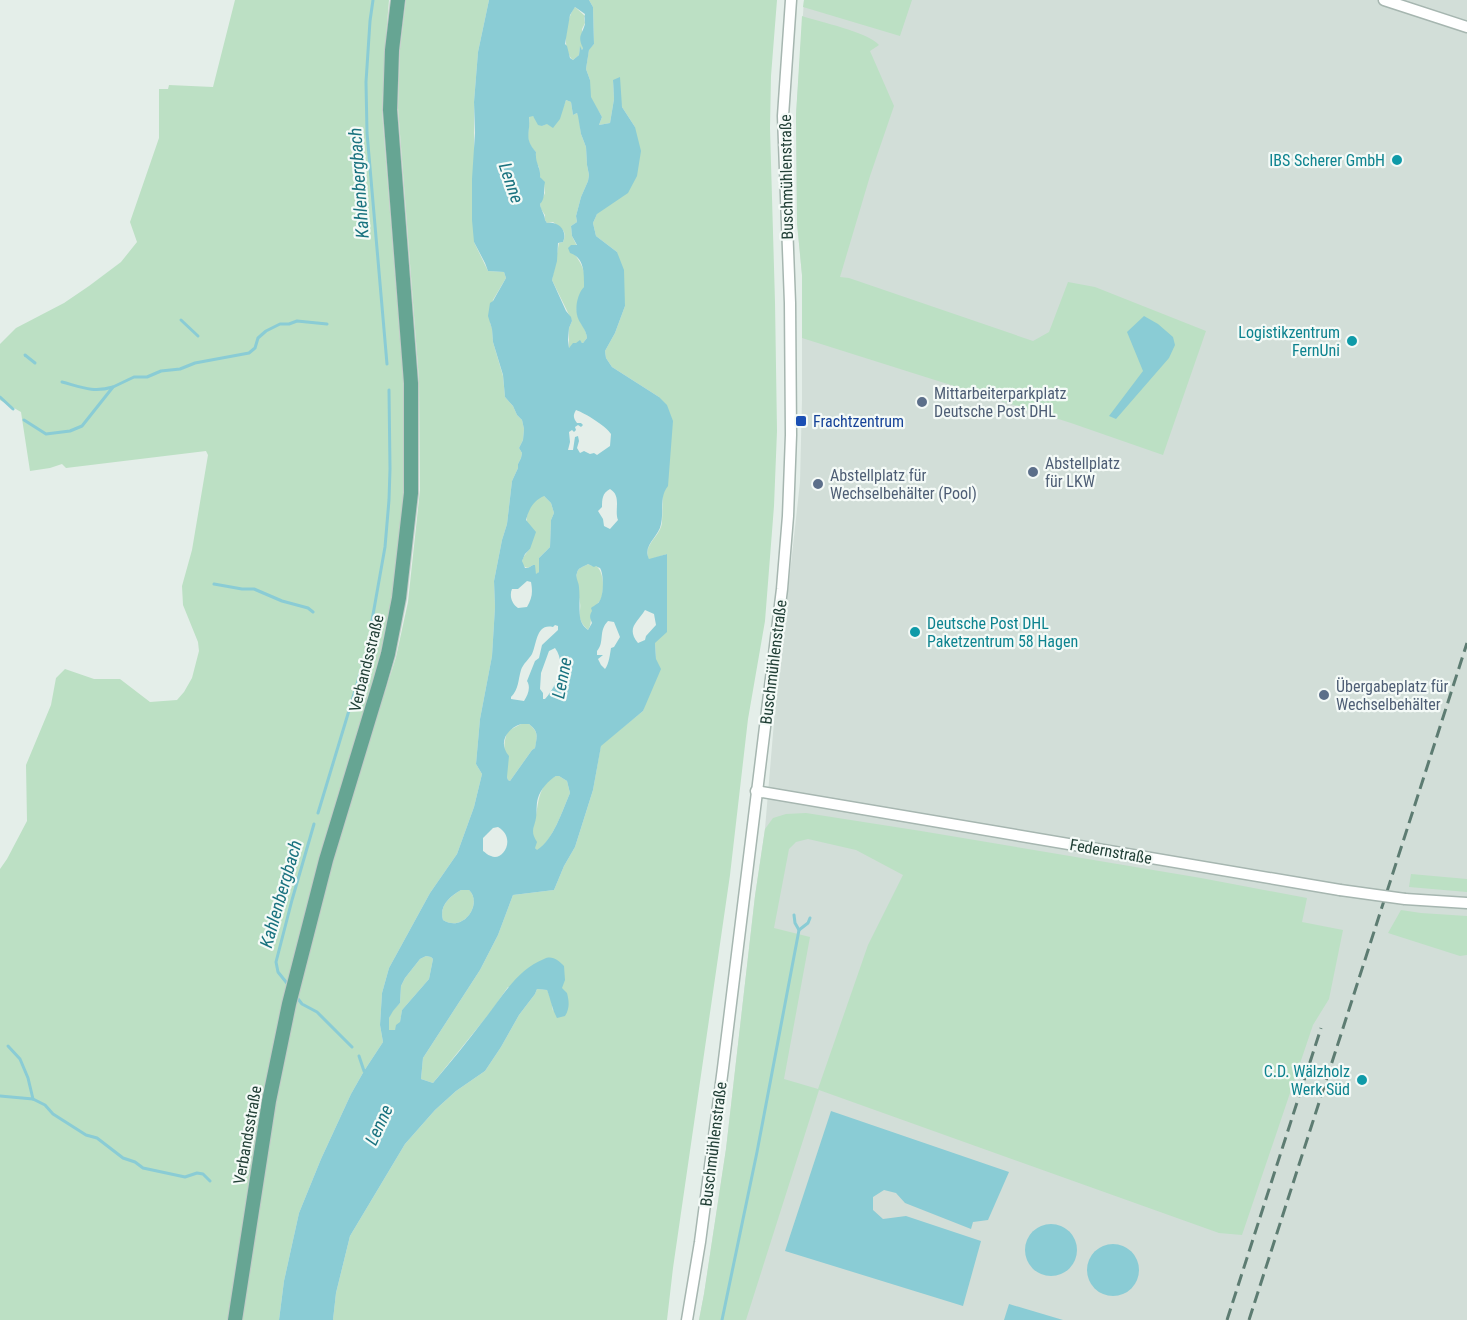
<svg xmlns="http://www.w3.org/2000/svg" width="1467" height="1320" font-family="'Roboto Condensed',sans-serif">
<rect width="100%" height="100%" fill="#e4eee9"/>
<!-- built -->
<polygon fill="#d2ded8" points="804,0 1467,0 1467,1320 699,1320 704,1294 726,1149 755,896 765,829 775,710 800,482 802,400 802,275 797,223 796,115"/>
<!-- green -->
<g fill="#bce0c4" fill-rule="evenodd">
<polygon points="235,0 389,0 385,48 382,111 403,377 404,488 393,592 381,650 372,686 385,692 396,657 408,602 420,490 419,380 398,108 400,49 406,0 489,0 478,52 474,102 474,242 488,271 504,272 506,278 493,300 490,323 492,328 493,342 503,376 505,397 513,406 517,415 522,420 524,429 523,440 519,448 522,453 521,458 518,464 518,468 512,481 507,524 502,540 494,581 495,607 492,656 480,719 476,764 482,774 474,807 457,854 430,893 389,968 382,993 380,1025 383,1042 364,1071 351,1094 321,1159 299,1213 284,1281 279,1320 0,1320 0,869 7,859 27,821 26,765 51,705 56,678 65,669 94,679 120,679 150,702 177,700 184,692 192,678 199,651 198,642 183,605 182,586 192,550 208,455 206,451 66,468 62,464 50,468 30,471 21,412 0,400 0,344 16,328 64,303 89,286 121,262 137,242 130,222 159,138 159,89 168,89 169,85 213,87"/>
<path d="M 589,0 L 777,0 L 771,76 L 770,128 L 775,302 L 777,431 L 774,506 L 765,621 L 748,719 L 730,875 L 673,1268 L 667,1320 L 333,1320 L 336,1293 L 350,1236 L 405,1144 L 435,1110 L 456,1091 L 485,1071 L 501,1047 L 519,1015 L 535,994 L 537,989 L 547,990 L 551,999 L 553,1011 L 562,988 L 508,987 L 492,1010 L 433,1083 L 421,1079 L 423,1058 L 480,970 L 498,935 L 513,895 L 554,890 L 564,866 L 575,847 L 593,790 L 601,745 L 643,711 L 656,659 L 655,643 L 667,554 L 649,560 C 642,544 661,537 662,522 C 664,481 660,439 659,397 L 612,367 L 606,358 L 605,351 L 615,333 L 625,306 L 617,252 L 596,236 L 593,223 L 635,127 L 622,107 L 613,80 L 614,99 L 610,123 L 599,125 L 602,117 L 590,97 L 590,80 L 586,69 L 589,49 L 594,44 L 593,7 Z"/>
<polygon points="804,0 912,0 900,36 803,7"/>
<path d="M 575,7 L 585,16 L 584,18 L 585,23 L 582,29 L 583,48 L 582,50 L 580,47 L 579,55 L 573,60 C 561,50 566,18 575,7 Z"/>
<path d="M 802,16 C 820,22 868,32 879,45 L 870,51 L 894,106 L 870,176 L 840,277 L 849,278 L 1033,341 L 1049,332 L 1068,282 L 1095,287 L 1206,331 L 1163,455 L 1071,423 L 802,338 L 802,275 L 797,223 L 796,115 Z"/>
<path d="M 566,100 L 571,102 L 573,115 L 577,113 L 579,116 L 581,134 L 586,147 L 587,165 L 589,175 L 588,181 L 581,197 L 576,216 L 577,222 L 571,226 L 572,236 L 577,246 L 575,255 C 583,265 588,278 583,290 C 580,298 576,302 577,312 C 578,322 586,327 587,338 L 583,343 L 582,343 L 580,341 L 569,348 L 569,328 L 572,321 L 552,280 L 559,243 L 563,242 C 568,230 561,229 553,222 L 547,223 L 545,220 L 545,215 L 541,209 L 540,204 L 545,193 L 544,184 L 540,177 L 539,167 L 535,161 L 536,152 C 522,138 531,132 529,116 L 533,116 L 542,126 C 553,121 563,111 566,100 Z"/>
<path d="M 543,495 L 551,503 L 554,513 L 551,520 L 550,547 L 539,558 L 539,572 L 536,575 L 533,565 L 528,568 C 516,565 525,554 530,549 C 527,526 520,509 543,495 Z"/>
<path d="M 588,564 L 592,566 L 595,565 C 604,571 604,587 602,596 C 601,602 594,606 592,612 C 590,619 592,624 588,630 C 585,627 581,623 580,618 C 579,613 581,607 580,603 C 579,594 574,582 577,573 C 578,567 584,567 588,564 Z"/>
<path d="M 521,724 L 529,724 C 539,732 537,737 535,748 L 532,750 L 510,781 L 508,780 L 507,777 C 506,761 501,745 508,731 Z"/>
<path d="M 556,776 L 559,776 L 567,781 L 570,793 C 562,811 554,839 537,851 L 535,848 C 535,842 532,836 533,830 C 533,826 534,824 535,820 C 539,804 537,785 556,776 Z"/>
<path d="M 806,813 L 921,831 L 1201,878 L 1307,898 L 1302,922 L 1343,930 L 1329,999 L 1313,1025 L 1242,1235 L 1219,1233 L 819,1090 L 746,1320 L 699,1320 L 704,1294 L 726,1149 L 755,896 L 765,829 L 773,818 L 786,814 ZM 808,839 L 856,850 L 903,875 L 868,945 L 818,1089 L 784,1079 L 810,937 L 774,928 L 789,849 L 796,842 Z"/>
<polygon points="1411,874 1467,879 1467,892 1409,887"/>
<path d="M 461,890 L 469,890 C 483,903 464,933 443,920 C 439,906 449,897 461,890 Z"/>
<polygon points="1401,910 1421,913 1467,916 1467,955 1460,956 1388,933"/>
<polygon points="426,956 431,957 433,959 429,979 402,1010 400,1023 395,1030 389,1030 389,1018 392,1011 400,1003 401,986 405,978 420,959"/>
</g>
<!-- water -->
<g fill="#8accd5" fill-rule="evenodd">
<path d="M 489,0 L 589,0 L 593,7 L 594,44 L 589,50 L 586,69 L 590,80 L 591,97 L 602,117 L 599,125 L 610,123 L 614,99 L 613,80 L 620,77 L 622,107 L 635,127 L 641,151 L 637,176 L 628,193 L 597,214 L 593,223 L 596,236 L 617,252 L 624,270 L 625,306 L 615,333 L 605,351 L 606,358 L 612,367 L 659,397 L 667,405 L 673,421 L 668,486 C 659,497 664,511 661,524 C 659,537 642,545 649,559 L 667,554 L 667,632 L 655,643 L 656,659 L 661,669 L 643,711 L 601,746 L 593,790 L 575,847 L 564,866 L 554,890 L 513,895 L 498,935 L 480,970 L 423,1058 L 421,1079 L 433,1083 C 450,1063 467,1042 483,1021 C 501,999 516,970 544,959 C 552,955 558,960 564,966 L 565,980 L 562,988 L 567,993 C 569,1001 570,1008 565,1016 L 557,1018 C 552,1009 551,1000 547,990 L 537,989 L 535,994 L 519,1015 L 501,1047 L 485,1071 L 456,1091 L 435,1110 L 405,1144 L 350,1236 L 336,1293 L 333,1320 L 279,1320 L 284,1281 L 299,1213 L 321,1159 L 351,1094 L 364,1071 L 383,1042 L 380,1025 L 382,993 L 389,968 L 430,893 L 457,854 L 474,807 L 482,774 L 476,764 L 480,719 L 492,656 L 495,607 L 494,581 L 502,540 L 507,524 L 512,481 L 518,468 L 518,464 L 521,458 L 522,453 L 519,448 L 523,440 L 524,429 L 522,420 L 517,415 L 513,406 L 505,397 L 503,375 L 493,342 L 492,329 L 488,316 L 490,303 L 493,301 L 506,278 L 504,272 L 488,271 L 485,263 L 474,242 L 472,220 L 472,179 L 475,133 L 474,102 L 478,52 ZM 575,7 L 585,14 C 584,18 585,21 585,24 C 582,35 577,36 583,48 L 582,50 L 580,46 L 579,55 L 573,60 L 570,58 L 567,46 L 565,44 L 570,15 ZM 566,100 L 571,102 L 573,115 L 577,113 L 578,116 L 581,134 L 586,147 L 587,165 L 589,175 L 588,181 L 581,197 L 576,216 L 577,222 L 571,226 L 572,236 L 577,245 L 571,245 L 568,248 L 570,253 C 585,258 584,274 584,287 C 578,293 575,306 577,315 C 579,324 586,328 587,338 L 583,343 L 582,343 L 580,340 L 576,343 L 573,343 L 569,348 L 568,340 L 569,328 L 572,321 L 571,317 L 566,311 L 552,280 L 557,261 L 558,243 L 563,242 C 568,231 559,221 547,223 L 545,220 C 545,214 541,211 540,204 C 546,198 543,190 545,182 L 540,177 C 541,167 535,164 536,152 C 523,138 531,132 529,117 L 533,116 L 538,125 L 542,126 L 547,124 L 553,128 L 560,119 ZM 576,410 C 585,413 606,426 611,434 L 610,446 L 597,455 L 594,453 L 590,454 L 584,451 L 580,453 L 577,448 L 579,441 L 578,436 L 575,437 L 573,450 L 568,450 L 570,442 L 569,432 L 572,430 L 574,432 L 576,430 L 575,427 L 578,425 L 581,427 L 583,425 L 581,423 L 577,423 C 573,418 573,415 576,410 ZM 610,489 C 622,496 614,510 618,520 L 610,529 L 604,526 L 603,519 L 598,511 L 602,507 C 602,500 602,493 610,489 ZM 544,496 L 551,503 L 554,513 L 551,520 L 550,547 L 539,558 L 539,572 L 536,574 L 535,565 L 533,565 L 528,568 L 525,568 L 522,561 L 525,554 L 530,549 L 536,532 L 526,520 C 529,509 533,501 544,496 ZM 588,564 L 594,567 L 596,566 C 597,567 598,567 600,568 C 604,574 604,596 599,602 C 599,603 592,607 591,608 L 592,611 C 589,616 590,618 592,623 L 588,630 C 584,627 581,623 580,617 C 579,608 580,598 579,587 C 579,582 575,578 577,573 C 578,567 584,567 588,564 ZM 527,581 L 531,582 C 533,593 532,598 527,607 L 518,608 C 512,604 509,596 512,589 L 518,589 ZM 645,610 L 654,614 L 656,625 L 646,636 L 645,640 L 638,643 C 626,628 637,623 645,610 ZM 608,621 L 614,622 L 620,637 L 614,647 L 611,648 C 610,654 609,664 605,669 L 601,665 L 598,659 L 603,655 L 597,655 L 597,651 C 605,642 598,631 608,621 ZM 555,625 L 558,626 L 558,630 L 542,645 L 539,658 L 535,661 L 527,681 C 531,687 528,695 524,701 L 511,699 L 511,697 C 519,689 518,680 521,670 C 523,664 529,659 532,654 C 537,644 536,623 553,627 ZM 555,648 C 567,664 556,687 545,699 L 543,699 L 543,693 L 540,689 L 541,673 L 549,651 ZM 521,724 L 529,724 C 539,732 537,736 535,748 L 532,750 L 510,781 L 508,780 L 507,777 L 509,756 C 498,743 506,729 521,724 ZM 556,776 L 559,776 L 567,781 L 570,793 C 562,811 554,839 537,850 L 535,848 L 537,842 C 530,831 534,829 536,818 C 537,812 536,804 538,798 C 540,790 549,780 556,776 ZM 498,827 C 517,838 503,862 491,856 C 487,855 485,852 483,851 L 483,838 L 493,828 ZM 461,890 L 469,890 C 483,903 464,933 443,920 C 439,906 449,897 461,890 ZM 426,956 L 431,957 L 433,959 L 429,979 L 402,1010 L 400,1022 L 396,1025 L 395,1030 L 389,1030 L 389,1018 L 393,1011 L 400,1003 L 401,986 L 405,978 L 420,959 Z"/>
<polygon points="1144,316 1158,324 1173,337 1175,345 1169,358 1116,419 1109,416 1143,371 1127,332"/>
<polygon points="831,1111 1009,1172 988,1220 973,1222 971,1229 905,1203 896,1193 884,1190 873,1197 873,1210 883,1219 906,1216 981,1241 963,1306 785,1251"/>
<circle cx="1051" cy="1250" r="26"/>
<circle cx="1113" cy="1270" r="26"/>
<polygon points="1009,1304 1063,1320 1004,1320"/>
</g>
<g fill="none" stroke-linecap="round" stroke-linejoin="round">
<!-- stream -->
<g stroke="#8accd5" stroke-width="3">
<polyline points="373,0 370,21 366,82 367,133 387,364"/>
<polyline points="181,320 198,336"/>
<polyline points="25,355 35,363"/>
<path d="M 62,382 C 81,387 93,393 113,387"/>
<polyline points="0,397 13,409"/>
<polyline points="24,420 46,434 70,431 82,426 113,387 134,377 147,377 161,371 180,369 195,363 249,353 255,348 258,338 266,331 280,324 289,324 297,321 327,324"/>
<polyline points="214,584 242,589 254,589 282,601 308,608 313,612"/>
<polyline points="371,626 385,547 389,500 390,469 389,390"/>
<polyline points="318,813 367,651"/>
<polyline points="799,930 808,923 810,918"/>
<polyline points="290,987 278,972 276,962 292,900 314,824"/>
<polyline points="295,995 302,1004 317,1012 352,1047"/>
<polyline points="8,1046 20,1059 28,1078 33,1099"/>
<polyline points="359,1056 364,1071 367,1073"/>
<polyline points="0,1096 33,1099 45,1105 53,1114 86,1135 97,1138 123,1158 135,1162 143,1168 185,1177 197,1173 203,1174 210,1181"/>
<polyline points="722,1320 757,1152 799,930 795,923 794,915"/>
</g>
<!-- minor casing -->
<g stroke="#a6b6b0" stroke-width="13">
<g id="minor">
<polyline points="1384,0 1467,27"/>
<polyline points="756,791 1340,890"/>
<polyline points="1405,899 1467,903"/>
<polyline points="687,1320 700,1242 723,1068 782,589 788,516 791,435 790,303 783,116 791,0"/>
</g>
</g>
<!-- major casing -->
<g stroke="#c1cac7" stroke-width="16">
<polyline id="major" points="235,1320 269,1101 289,1004 326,860 380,682 388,654 399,598 411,493 411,383 390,110 392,50 398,0"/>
</g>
<!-- minor -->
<use href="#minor" stroke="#fff" stroke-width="10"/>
<!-- major -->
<use href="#major" stroke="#66a593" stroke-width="14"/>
<!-- rail -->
<g stroke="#5d7c72" stroke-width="3" stroke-dasharray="12 6" stroke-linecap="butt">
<polyline points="1227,1320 1321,1028"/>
<polyline points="1249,1320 1467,643"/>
</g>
<!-- minor-bridge casing -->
<g stroke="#a6b6b0" stroke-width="13" stroke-linecap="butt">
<polyline id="minor-bridge" points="1340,890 1405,899"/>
</g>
<!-- minor-bridge -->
<use href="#minor-bridge" stroke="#fff" stroke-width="10"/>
</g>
<!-- markers -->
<g fill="#0f9aa8" stroke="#f4faf7" stroke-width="2">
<circle cx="1397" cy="160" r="6"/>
<circle cx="1352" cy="341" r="6"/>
<circle cx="915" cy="632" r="6"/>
<circle cx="1362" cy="1080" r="6"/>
</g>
<g fill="#5c6f8a" stroke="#f4faf7" stroke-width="2">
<circle cx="922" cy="402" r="6"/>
<circle cx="1033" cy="472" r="6"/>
<circle cx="818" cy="484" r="6"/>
<circle cx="1324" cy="695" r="6"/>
</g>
<rect fill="#1a4fb4" stroke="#f4faf7" stroke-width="2" x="795" y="415" width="12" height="12" rx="3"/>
<g text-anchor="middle" stroke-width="4.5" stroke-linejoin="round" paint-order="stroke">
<!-- culture labels -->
<g font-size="16" fill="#0d838f" stroke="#f4faf7" text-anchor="end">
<text x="1385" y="166">IBS Scherer GmbH</text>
<text x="1340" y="338">Logistikzentrum<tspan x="1340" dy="18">FernUni</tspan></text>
<text x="927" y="629" text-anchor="start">Deutsche Post DHL<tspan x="927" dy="18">Paketzentrum 58 Hagen</tspan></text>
<text x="1350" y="1077">C.D. Wälzholz<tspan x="1350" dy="18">Werk Süd</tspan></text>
</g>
<!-- street labels -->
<g font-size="16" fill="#224037" stroke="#f4faf7">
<text transform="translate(786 177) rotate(-91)" y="6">Buschmühlenstraße</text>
<text transform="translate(773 662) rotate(-83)" y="6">Buschmühlenstraße</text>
<text transform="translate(366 663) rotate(-76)" y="6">Verbandsstraße</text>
<text transform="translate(1111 851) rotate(10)" y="6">Federnstraße</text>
<text transform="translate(247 1135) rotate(-80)" y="6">Verbandsstraße</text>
<text transform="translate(713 1144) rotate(-83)" y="6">Buschmühlenstraße</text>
</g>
<!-- service labels -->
<g font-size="16" fill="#4e5e75" stroke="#f4faf7" text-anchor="start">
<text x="934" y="399">Mittarbeiterparkplatz<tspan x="934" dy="18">Deutsche Post DHL</tspan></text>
<text x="1045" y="469">Abstellplatz<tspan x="1045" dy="18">für LKW</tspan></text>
<text x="830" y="481">Abstellplatz für<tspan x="830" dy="18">Wechselbehälter (Pool)</tspan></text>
<text x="1336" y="692">Übergabeplatz für<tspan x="1336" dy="18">Wechselbehälter</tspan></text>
</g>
<!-- transit labels -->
<g font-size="16" fill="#164399" stroke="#f4faf7" text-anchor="start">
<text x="813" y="427">Frachtzentrum</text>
</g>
<!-- water labels -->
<g font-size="18" font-style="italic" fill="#19727f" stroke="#f4faf7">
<text transform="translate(359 183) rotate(-94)" y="6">Kahlenbergbach</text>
<text transform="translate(511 183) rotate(71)" y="6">Lenne</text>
<text transform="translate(562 678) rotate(-79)" y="6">Lenne</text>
<text transform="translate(281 894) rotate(-74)" y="6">Kahlenbergbach</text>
<text transform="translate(379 1125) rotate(-65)" y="6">Lenne</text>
</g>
</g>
</svg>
